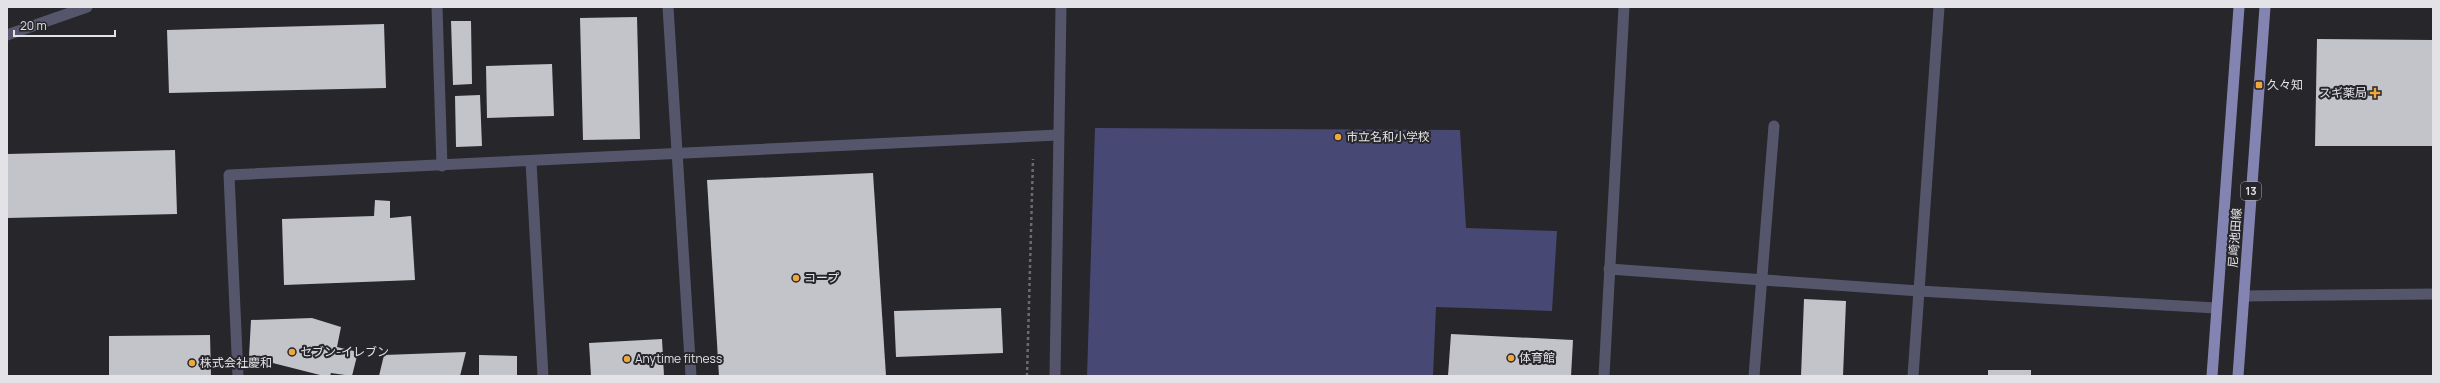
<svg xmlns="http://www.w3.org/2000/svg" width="2440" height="383" font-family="Manrope,'Noto Sans JP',sans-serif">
<rect width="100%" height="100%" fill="#26262b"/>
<!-- green -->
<polygon fill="#484875" points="1095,128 1460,130 1466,228 1557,231 1552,311 1436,307 1433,376 1087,376"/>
<!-- building -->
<g fill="#c3c4ca">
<polygon points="637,17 640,139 583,140 580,18"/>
<polygon points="451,21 471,21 472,84 453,85"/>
<polygon points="384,24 386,88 169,93 167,30"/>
<polygon points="2317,39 2433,40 2433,146 2315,146"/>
<polygon points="552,64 554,116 487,118 486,66"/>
<polygon points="480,95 482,146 456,147 455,96"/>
<polygon points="175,150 177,214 7,218 7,154"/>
<polygon points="873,173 886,376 719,376 707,180"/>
<polygon points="375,200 390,201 390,218 411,216 415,280 284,285 282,219 374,216"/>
<polygon points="1804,299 1846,301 1843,376 1801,376"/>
<polygon points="1001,308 1003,353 896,357 894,311"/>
<polygon points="312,318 341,327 337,347 358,352 352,376 331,373 330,376 324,376 249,357 251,320"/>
<polygon points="1451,334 1573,340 1571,376 1448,376"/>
<polygon points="210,335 211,376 109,375 109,336"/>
<polygon points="662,339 664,376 591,376 589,343"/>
<polygon points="466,352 460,376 379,376 384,355"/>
<polygon points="479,355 517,356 517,376 479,376"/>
<rect x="1988" y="370" width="43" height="6"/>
</g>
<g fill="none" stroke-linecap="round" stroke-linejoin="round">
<!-- path -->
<polyline stroke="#6b6b70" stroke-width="2.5" stroke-dasharray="3 3" stroke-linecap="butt" points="1027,376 1033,159"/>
<!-- minor -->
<g stroke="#55566c" stroke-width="11">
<polyline points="437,7 442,166"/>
<polyline points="668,7 691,376"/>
<polyline points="7,35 87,7"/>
<polyline points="531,162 543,376"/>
<polyline points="1609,269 1919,291 2216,308"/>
<polyline points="2244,296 2433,294"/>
<polyline points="238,376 229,175 1058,135"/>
<polyline points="1604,376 1624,7"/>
<polyline points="1754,376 1774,126"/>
<polyline points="1913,376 1939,7"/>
</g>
<!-- tertiary -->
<polyline stroke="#55566c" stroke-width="11" points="1055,376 1061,7"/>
<!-- primary -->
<g stroke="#8384b2" stroke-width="11">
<polyline points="2212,376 2239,7"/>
<polyline points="2238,376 2265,7"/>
</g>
</g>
<!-- markers -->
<g fill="#eea73d" stroke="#26262b" stroke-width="1.5">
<rect x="2255" y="81" width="8" height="8" rx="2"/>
<path d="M2373 87h4v4h4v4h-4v4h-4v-4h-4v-4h4z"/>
<circle cx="1338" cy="137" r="4"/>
<circle cx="796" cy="278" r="4"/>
<circle cx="292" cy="352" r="4"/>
<circle cx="1511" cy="358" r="4"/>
<circle cx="627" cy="359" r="4"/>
<circle cx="192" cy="363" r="4"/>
</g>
<g text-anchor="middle" stroke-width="4" stroke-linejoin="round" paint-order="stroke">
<!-- shield labels -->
<rect fill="#26262b" stroke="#aaaaaf" stroke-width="1" x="2241" y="182" width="20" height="18" rx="3"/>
<g font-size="11" font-weight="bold" fill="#e3e3e7">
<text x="2251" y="195">13</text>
</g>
<!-- poi labels -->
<g font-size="12" fill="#e3e3e7" stroke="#26262b" text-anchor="start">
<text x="2267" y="89">久々知</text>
<text x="2367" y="97" text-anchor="end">スギ薬局</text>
<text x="1346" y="141">市立名和小学校</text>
<text x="804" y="282">コープ</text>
<text x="300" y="356">セブン-イレブン</text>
<text x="1519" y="362">体育館</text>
<text x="635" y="363">Anytime fitness</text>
<text x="200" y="367">株式会社慶和</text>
</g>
<!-- street labels -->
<g font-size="12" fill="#e3e3e7" stroke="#26262b">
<text transform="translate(2235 238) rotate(-86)" y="4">尼崎池田線</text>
</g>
</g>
<!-- border -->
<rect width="2440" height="383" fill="none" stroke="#e3e3e7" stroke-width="16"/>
<!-- scale -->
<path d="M14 30v6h101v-6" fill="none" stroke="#e3e3e7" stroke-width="2"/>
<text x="20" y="30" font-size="12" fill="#e3e3e7" stroke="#26262b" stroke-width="3" paint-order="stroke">20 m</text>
</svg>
